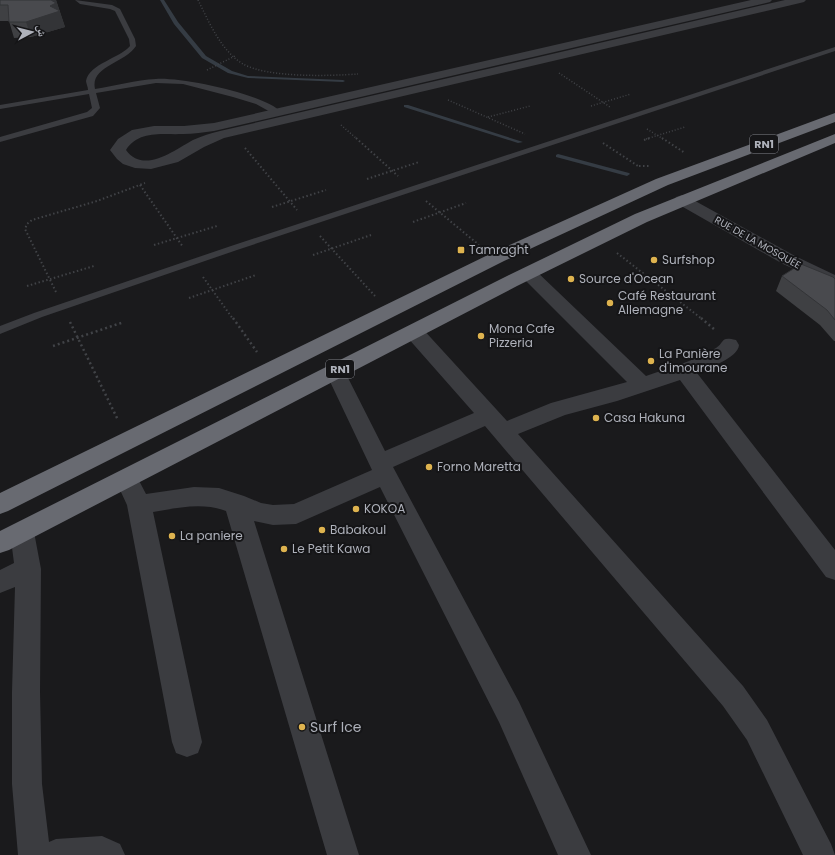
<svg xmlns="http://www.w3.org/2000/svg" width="835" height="855" font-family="Poppins,'Noto Naskh Arabic',sans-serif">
<rect width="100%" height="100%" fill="#1a1a1c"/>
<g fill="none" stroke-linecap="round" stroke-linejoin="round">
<!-- stream -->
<g fill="#353c44" fill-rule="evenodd">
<polygon points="160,0 164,0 178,22 206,56 232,71 248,76 343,80 345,81 343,82 248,78 228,73 202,58 174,24"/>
<polygon points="404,105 408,105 523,142 518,143 404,107"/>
<polygon points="558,154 629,173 630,174 627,176 556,157 556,155"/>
</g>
<!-- path-far2 -->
<g stroke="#414347" stroke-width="1.5" stroke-dasharray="1 2" stroke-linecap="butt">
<path d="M 198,0 C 209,22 221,51 243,64 C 268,78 330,76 358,74"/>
<polyline points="207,70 235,56"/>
<polyline points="559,73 610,107"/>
<polyline points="448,100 525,134"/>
<polyline points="591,106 631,94"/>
<polyline points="488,117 530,106"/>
<polyline points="341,125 357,139"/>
<polyline points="647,129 663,139"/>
<polyline points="646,139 685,127"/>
</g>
<!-- path-far1 -->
<g stroke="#414347" stroke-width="2" stroke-dasharray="1.5 2.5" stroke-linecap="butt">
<polyline points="356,138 398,176"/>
<polyline points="662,138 685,153"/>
<polyline points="644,140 650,138"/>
<polyline points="603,143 638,166"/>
<polyline points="245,148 297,210"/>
<polyline points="639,166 649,166"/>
<polyline points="367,179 419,162"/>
<polyline points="140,185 183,247"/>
<polyline points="426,201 479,245"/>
<polyline points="272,207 326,190"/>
<polyline points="413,222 466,203"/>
<polyline points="320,236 375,296"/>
<polyline points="154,245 217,226"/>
<polyline points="617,253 702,319"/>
<polyline points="313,255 371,235"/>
<polyline points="203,277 233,319"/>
<polyline points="27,286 94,266"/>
<polyline points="56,292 25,229 27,224 32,220 97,201 145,183"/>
<polyline points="189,298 256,275"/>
</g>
<!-- path -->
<g stroke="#414347" stroke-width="2.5" stroke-dasharray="2 3" stroke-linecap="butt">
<polyline points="233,318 257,352"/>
<polyline points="701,318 715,330"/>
<polyline points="70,322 118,420"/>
<polyline points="53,346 124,322"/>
</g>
<!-- lane -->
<g fill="#3b3c40" fill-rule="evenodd">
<path d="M 75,0 L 112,5 L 120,9 L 135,39 L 136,46 C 124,64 90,66 95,89 C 115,86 136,80 156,79 C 181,77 264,94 281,112 L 280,114 L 274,114 L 256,104 L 233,97 L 183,84 L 156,83 L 96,93 L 100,108 L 93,116 L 0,142 L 0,137 L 87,112 L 92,108 L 89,94 L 0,109 L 0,105 L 88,90 C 88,87 86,83 86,81 C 89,64 120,58 130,46 L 129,39 L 115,11 L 110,9 L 80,4 Z"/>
<polygon points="835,47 835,51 237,250 42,317 0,334 0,326 34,313 231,246"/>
</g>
<!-- street -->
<g fill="#3b3c40" fill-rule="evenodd">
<path d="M 751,0 L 772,0 L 770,2 L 766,3 L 214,131 C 204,132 193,134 183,134 C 162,135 139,130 126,150 C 144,175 176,149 193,140 C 202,136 211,133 220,131 L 785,0 L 806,0 L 804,2 L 800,3 L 224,138 L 204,147 L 178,162 L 151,169 L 135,168 L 123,164 L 117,159 L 110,150 L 118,139 L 132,130 L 154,126 L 184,126 L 214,123 Z"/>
<polygon points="682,195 688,197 795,256 835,275 835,288 783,264 676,203 674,200 676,197"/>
<path d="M 528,267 L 534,269 L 646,376 C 669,368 694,361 716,348 C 725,342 720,336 736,340 L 739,345 C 738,358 708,368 697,373 L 835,550 L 835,580 L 826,577 L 680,380 L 617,401 L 565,415 L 518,434 L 743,686 L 767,720 L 831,844 L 835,855 L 803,855 L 747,740 L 723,706 L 485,426 L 393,467 L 519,702 L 591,855 L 558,855 L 499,722 L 380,487 L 296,524 L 273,525 L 254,521 L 359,855 L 327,855 L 226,511 C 202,502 177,508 153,512 L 202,742 L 198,753 L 187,757 L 176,753 L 172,742 L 127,505 L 115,479 L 119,473 L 127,470 L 135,473 L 146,494 L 194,487 L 219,488 L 244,496 L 261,503 L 273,505 L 294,504 L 372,470 L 325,371 L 328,366 L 335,364 L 342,366 L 385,451 L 474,413 L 407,337 L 404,332 L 407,327 L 414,325 L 421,327 L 507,421 L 551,403 L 627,382 L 522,277 L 519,273 L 522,269 Z"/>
<polygon points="22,522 31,525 34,532 41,569 40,692 42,784 49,842 56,839 102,836 120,844 125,855 18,855 12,784 12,692 15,587 0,593 0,570 14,563 10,532 13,525"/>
</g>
<!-- highway -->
<g fill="#686a71" fill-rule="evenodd">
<polygon points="835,113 835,122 668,185 504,261 8,511 0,514 0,493 492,253 656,179"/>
<polygon points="835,134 835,143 647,222 517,286 9,550 0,553 0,531 503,278 635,214"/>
</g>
</g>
<!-- wall -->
<g fill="#3f4043">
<polygon points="0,0 56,0 65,27 31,37 14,38 9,21 0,21"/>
<polygon points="782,276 835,279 835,341 834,341 820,325 776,291"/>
</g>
<!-- shaded-wall -->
<polygon fill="#333437" points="48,0 56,0 65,27 31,37 26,22"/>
<!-- building -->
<g fill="#494a4e" stroke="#333437">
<polygon points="0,0 51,0 56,3 50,6 60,11 26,22 9,22 8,5 0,5"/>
<polygon points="801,264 833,277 835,279 835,320 827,310 782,276"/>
</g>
<!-- markers -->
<g fill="#deb34f" stroke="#151517" stroke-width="1.5">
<rect x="457" y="246" width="8" height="8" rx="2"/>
<circle cx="654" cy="260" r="4"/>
<circle cx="571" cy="279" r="4"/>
<circle cx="610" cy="303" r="4"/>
<circle cx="481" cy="336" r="4"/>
<circle cx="651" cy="361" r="4"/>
<circle cx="596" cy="418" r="4"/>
<circle cx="429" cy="467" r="4"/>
<circle cx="356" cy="509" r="4"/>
<circle cx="322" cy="530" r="4"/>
<circle cx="172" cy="536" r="4"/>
<circle cx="284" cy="549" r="4"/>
<circle cx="302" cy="727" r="4"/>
</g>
<g text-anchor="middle" stroke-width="4" stroke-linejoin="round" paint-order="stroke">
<!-- far-street labels -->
<g font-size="10" fill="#aeb1ba" stroke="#151517">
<text transform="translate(758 242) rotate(29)" y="4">RUE DE LA MOSQUÉE</text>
</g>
<!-- shield labels -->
<g fill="#151517" stroke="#808289" stroke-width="1">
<rect x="750" y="135" width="28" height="18" rx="3"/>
<rect x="326" y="360" width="28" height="18" rx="3"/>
</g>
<g font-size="11" font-weight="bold" fill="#aeb1ba">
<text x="764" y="148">RN1</text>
<text x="340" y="373">RN1</text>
</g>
<!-- poi labels -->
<g font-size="12" fill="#aeb1ba" stroke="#151517" text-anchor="start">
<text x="469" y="254">Tamraght</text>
<text x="662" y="264">Surfshop</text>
<text x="579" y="283">Source d'Ocean</text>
<text x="618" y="300">Café Restaurant<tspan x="618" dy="14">Allemagne</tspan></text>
<text x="489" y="333">Mona Cafe<tspan x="489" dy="14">Pizzeria</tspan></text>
<text x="659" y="358">La Panière<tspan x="659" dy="14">d'imourane</tspan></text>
<text x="604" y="422">Casa Hakuna</text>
<text x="437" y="471">Forno Maretta</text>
<text x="364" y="513">KOKOA</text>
<text x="330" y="534">Babakoul</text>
<text x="180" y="540">La paniere</text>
<text x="292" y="553">Le Petit Kawa</text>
</g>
<!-- near-poi labels -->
<g font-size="14" fill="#aeb1ba" stroke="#151517" text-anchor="start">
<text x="310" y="732">Surf Ice</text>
</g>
</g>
<!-- north arrow -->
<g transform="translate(32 32) rotate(83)" stroke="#151517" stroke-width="3" paint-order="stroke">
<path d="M0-3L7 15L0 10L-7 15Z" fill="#aeb1ba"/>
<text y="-6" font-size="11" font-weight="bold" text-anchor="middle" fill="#aeb1ba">ش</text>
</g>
</svg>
